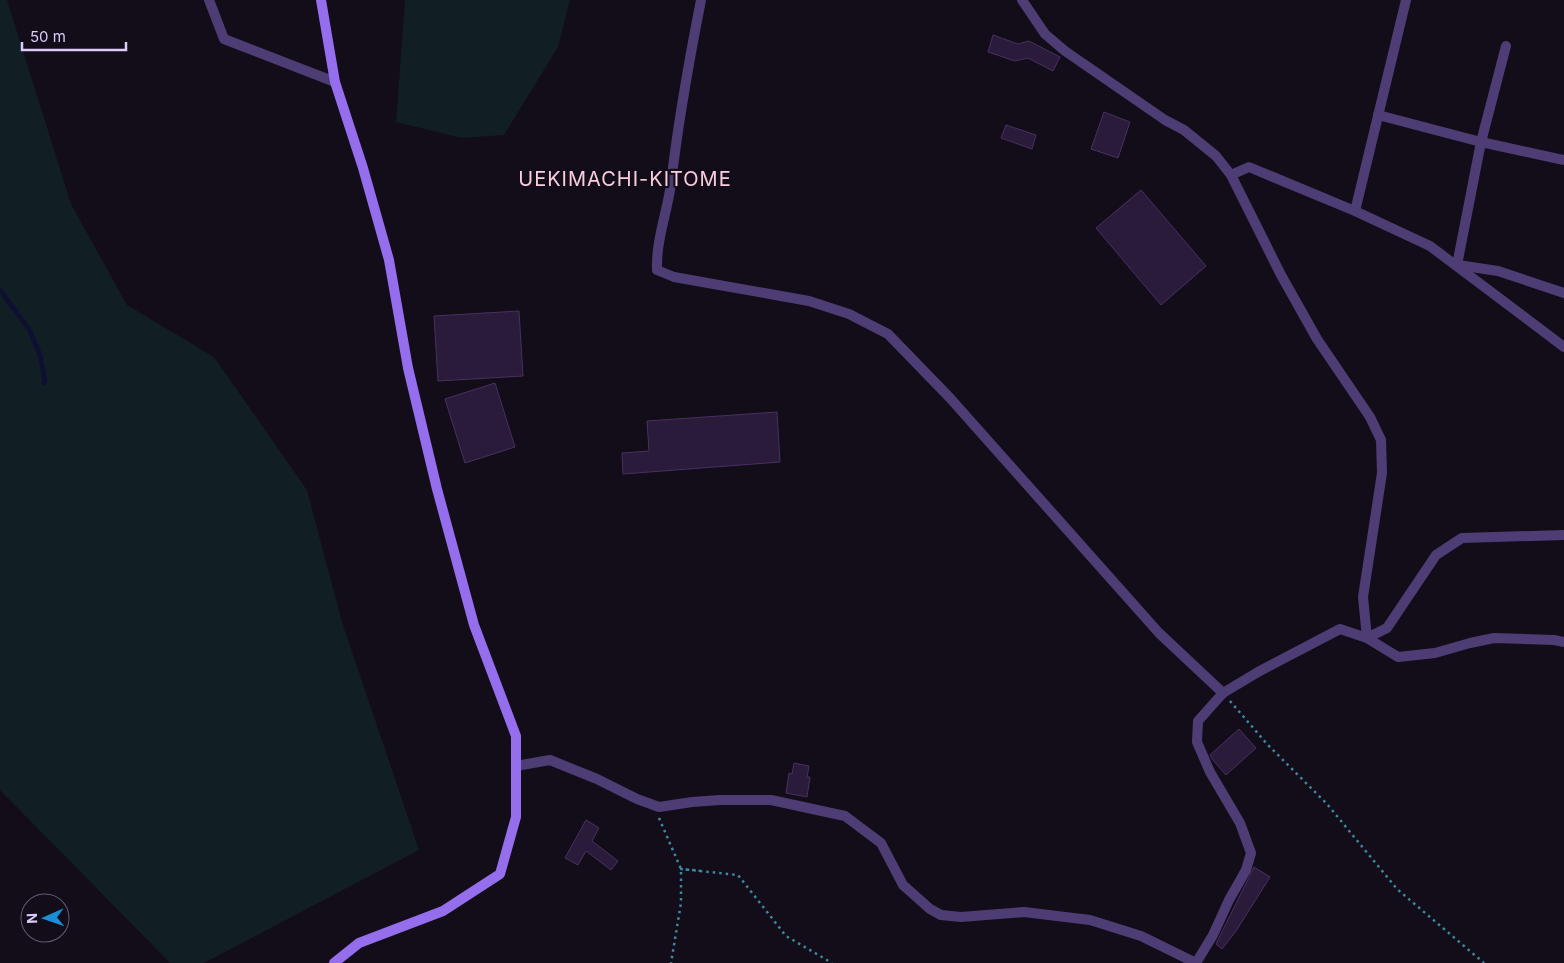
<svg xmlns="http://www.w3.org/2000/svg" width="1564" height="963" font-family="Inter,sans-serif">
<rect width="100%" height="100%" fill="#130d1a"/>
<!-- green -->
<g fill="#111e23">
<polygon points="0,0 7,0 71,204 127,305 214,357 307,490 342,622 419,850 204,963 170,963 0,790"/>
<polygon points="405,0 570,0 558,47 504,135 462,138 396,122"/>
</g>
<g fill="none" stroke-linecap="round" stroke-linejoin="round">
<!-- stream -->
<polyline stroke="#0d1032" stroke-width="4.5" points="0,290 29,329 40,355 45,381 44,383"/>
</g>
<!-- building -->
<g fill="#291b39" stroke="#483062">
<polygon points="993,35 1018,44 1029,41 1060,57 1053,71 1028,58 1015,61 988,52"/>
<polygon points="1104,112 1130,122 1118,158 1091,149"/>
<polygon points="1006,125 1036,135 1032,149 1001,138"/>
<polygon points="1141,190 1206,266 1161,305 1096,228"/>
<polygon points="519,311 523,376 438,381 434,316"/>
<polygon points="495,383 515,447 465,463 445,399"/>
<polygon points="777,412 780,462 623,474 622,453 649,451 647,421"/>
<polygon points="1239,729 1256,748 1226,775 1212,759 1210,755"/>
<polygon points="794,763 809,766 807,777 810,777 807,797 786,793 789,773 792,774"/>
<polygon points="586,820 599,828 592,841 618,861 611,870 586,851 578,865 565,858"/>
<polygon points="1254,867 1270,877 1236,931 1222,949 1216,944"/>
</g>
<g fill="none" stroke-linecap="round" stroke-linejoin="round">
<!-- path -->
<g stroke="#3a899f" stroke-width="2.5" stroke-dasharray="2.5 4" stroke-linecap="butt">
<polyline points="1230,701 1267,744 1327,804 1397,889 1484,963"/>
<polyline points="659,818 681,869 681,903 671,963"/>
<polyline points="701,871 681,869 738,875 786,936 832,963"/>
</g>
<!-- street -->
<g stroke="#4e3d74" stroke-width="10">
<polyline points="209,0 224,39 335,82"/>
<path d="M 701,0 C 689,61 678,122 671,184 C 667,213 656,240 657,270 L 674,277 L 809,301 L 849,314 L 888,334 L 950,398 L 1159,633 L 1223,693"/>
<polyline points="1022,0 1045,34 1065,51 1165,120 1184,130 1216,156 1231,175 1281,275 1317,339 1370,417 1381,440 1382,473 1363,597 1367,638"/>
<polyline points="1378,115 1481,142 1564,160"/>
<polyline points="1231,175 1249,167 1355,211 1430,246 1564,347"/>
<polyline points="1355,211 1406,0"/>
<polyline points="1457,265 1481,142 1506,46"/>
<polyline points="1458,265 1498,271 1564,293"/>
<polyline points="1367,638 1387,628 1436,555 1462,538 1564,535"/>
<polyline points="516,766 550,760 597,779 637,799 659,807 692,802 720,800 771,800 845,816 881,843 903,885 930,909 941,915 961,917 1024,912 1090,920 1141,936 1196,963"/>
<polyline points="1196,963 1213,935 1229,900 1246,870 1251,853 1240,823 1210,772 1197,742 1198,721 1223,693 1258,672 1340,629 1367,638 1398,657 1435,653 1470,643 1494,638 1554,640 1564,642"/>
</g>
<!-- secondary -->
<polyline stroke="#956eee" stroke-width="10" points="321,0 335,82 363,168 389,260 408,368 437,489 474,625 516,736 516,817 500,874 443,911 359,943 334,963"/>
</g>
<g text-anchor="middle" stroke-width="4.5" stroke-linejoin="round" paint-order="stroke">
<!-- quarter labels -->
<g font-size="20" letter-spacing="1" fill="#f9cddd" stroke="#130d1a">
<text x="625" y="186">UEKIMACHI-KITOME</text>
</g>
</g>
<!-- north arrow -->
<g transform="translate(45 918) rotate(268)"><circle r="24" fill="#130d1a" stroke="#645973"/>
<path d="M0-4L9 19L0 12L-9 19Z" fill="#198fd7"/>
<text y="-8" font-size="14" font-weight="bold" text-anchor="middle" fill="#ddccf9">N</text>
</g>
<!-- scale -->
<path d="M22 42v8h104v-8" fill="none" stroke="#ddccf9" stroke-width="2.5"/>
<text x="30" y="42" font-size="15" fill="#ddccf9" stroke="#130d1a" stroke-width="4" paint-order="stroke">50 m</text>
</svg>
